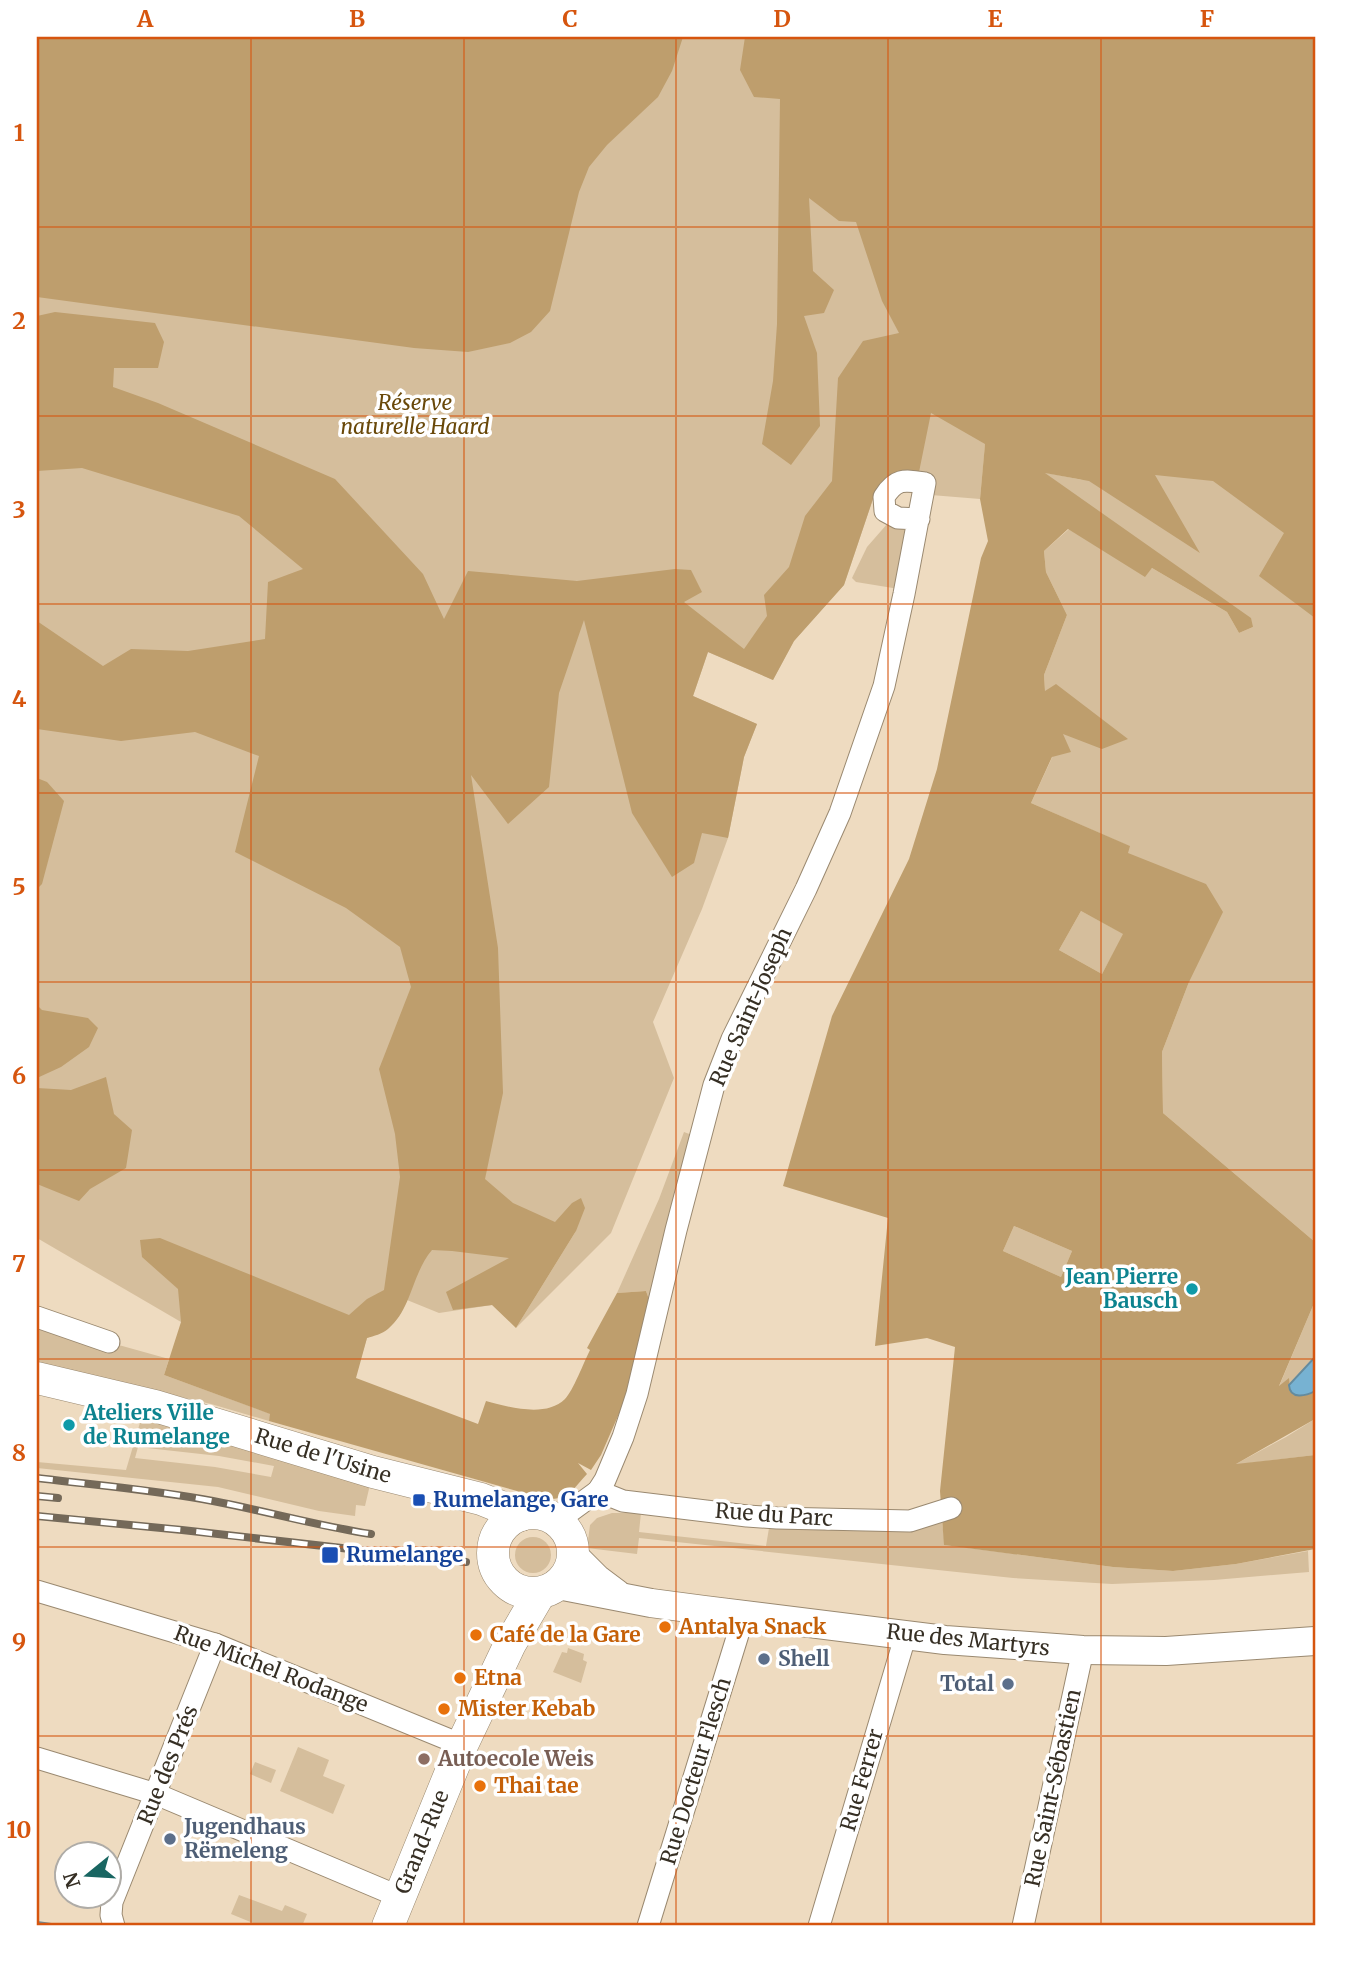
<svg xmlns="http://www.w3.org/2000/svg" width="1352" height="1963" font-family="Merriweather,serif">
<rect width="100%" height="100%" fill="#eedbc0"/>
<!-- green -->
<g fill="#d5be9c" fill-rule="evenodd">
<path d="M 37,37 L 1315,37 L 1315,1242 L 1163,1113 L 1162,1052 L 1189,982 L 1127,853 L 1129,846 L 1031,803 L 1063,734 L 1045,692 L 1044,675 L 1067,615 L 1046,572 L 1044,551 L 1069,529 L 1145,576 L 1152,568 L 1227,612 L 1239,633 L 1253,627 L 1042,472 L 1083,480 L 985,445 L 980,499 L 931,495 L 919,472 L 877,487 L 844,585 L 794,641 L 773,680 L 708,652 L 693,696 L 757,724 L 744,757 L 728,838 L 702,909 L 653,1022 L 674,1078 L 611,1233 L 516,1328 L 576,1231 L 492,1305 L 439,1313 L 407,1300 C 398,1322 389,1329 367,1338 L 355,1378 L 181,1322 L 37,1238 Z"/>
<polygon points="888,523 907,527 899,589 856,582 852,578 867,547"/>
<polygon points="1081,911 1124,934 1102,974 1059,950"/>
<polygon points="684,1132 692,1135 650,1302 646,1291 617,1293 659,1199"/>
<polygon points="1014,1226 1072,1251 1061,1277 1003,1251"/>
<polygon points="1315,1301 1315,1357 1289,1385 1289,1379 1278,1389"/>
<polygon points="37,1317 108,1342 169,1359 164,1375 271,1414 269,1421 211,1404 37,1363"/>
<path d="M 142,1416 L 373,1472 L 365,1506 L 356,1505 L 355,1516 L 319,1511 L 218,1487 L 37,1468 L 37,1462 L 126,1470 ZM 138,1447 L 219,1456 L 274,1466 L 271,1477 L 215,1467 L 135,1458 Z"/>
<polygon points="1315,1419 1315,1455 1234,1465 1286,1437"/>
<polygon points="612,1513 641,1513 639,1532 766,1546 769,1528 912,1529 942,1522 945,1545 1113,1567 1173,1571 1236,1564 1308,1551 1309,1572 1214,1580 1112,1584 1013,1578 639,1538 637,1554 587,1548 590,1525 597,1518"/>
<circle cx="533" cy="1555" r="18"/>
<polygon points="568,1648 584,1654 583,1660 587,1662 581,1683 553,1672 562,1652 567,1653"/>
<polygon points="298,1747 329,1760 323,1776 345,1785 333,1814 280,1791"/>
<polygon points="255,1762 276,1770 271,1783 250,1774"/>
<polygon points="239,1895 282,1911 285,1905 307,1914 302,1926 260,1926 231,1914"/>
</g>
<!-- forest -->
<g fill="#be9e6d" fill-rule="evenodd">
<polygon points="37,37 683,37 672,71 658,97 607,145 589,167 579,192 550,311 531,332 510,343 468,352 414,348 37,297"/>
<path d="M 745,37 L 1315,37 L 1315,618 L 1259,576 L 1284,533 L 1213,481 L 1155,475 L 1200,553 L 1089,481 L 1045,473 L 1251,618 L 1253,627 L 1239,633 L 1227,612 L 1152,568 L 1145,577 L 1068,529 L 1044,551 L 1046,572 L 1067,615 L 1044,675 L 1045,691 L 1056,684 L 1128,739 L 1102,749 L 1063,734 L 1071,752 L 1052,757 L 1031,803 L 1130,846 L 1128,853 L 1206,884 L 1223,912 L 1189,982 L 1162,1052 L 1163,1113 L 1315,1242 L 1315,1301 L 1279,1386 L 1289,1378 C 1290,1399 1297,1399 1315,1391 L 1315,1419 L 1236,1464 L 1315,1455 L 1315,1549 L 1236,1564 L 1173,1571 L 1113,1567 L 944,1545 L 940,1491 L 955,1347 L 927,1338 L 875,1346 L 888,1218 L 783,1186 L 832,1016 L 909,859 L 937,769 L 981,558 L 988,541 L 980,499 L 985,444 L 931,413 L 919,472 L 877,487 L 844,585 L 794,641 L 773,680 L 708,652 L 693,696 L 757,724 L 744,757 L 728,838 L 702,833 L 694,863 L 672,877 L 632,813 L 584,620 L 559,693 L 549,787 L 508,824 L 471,775 L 498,948 L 503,1093 L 485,1179 L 513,1203 L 555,1222 L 572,1203 L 581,1198 L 585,1208 L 576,1231 L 516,1328 L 492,1305 L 453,1310 L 446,1292 L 509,1258 L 452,1251 L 432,1250 C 412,1273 412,1309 388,1329 C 382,1334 374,1336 367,1338 L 356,1378 L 478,1424 L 486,1401 C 508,1407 546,1418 565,1399 C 573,1391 584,1362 590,1350 L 587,1348 L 617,1293 L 646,1291 L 650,1302 L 628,1393 L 601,1455 L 591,1470 L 578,1463 L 587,1474 C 571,1491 568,1502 542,1498 L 269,1421 L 270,1414 L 164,1375 L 181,1322 L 178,1289 L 142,1257 L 140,1240 L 160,1238 L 349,1315 L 367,1299 L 384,1290 L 400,1177 L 395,1134 L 379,1069 L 411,987 L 400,947 L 346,908 L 235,852 L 259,756 L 195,732 L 121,741 L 37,729 L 37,621 L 103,666 L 131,649 L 188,651 L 265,639 L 268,582 L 303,569 L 239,516 L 82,468 L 37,471 L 37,316 L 55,312 L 155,323 L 164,342 L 158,368 L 114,368 L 113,387 L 158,403 L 335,479 L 423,574 L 444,619 L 468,571 L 577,581 L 675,569 L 691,570 L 702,592 L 684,602 L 744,649 L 767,616 L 764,595 L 789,567 L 805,516 L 832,481 L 838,378 L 863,341 L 899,333 L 882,301 L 856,222 L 839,221 L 809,198 L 813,271 L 834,290 L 824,313 L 804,316 L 817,353 L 820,426 L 791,465 L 762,444 L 773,381 L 777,324 L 780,99 L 754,97 L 740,70 ZM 1081,911 L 1123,934 L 1102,974 L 1059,950 ZM 1014,1226 L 1072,1251 L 1061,1277 L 1003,1251 Z"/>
<polygon points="37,778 47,782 64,801 42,884 37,889"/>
<polygon points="37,1005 42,1010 88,1018 98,1028 89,1047 61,1067 37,1078"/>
<polygon points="106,1077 114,1114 132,1130 126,1168 90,1189 79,1201 37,1184 37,1088 71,1090"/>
</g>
<!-- water -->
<path fill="#77b2d2" stroke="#648b9e" stroke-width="2" d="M 1315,1357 L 1315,1391 C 1306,1396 1290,1400 1289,1385 Z"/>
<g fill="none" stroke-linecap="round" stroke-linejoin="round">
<!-- stream -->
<polyline stroke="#648b9e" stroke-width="6" points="37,1924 51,1926"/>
<!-- street casing -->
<g stroke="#9a8970" stroke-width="23">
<g id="street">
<polyline points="37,1317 109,1342"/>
<polyline points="598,1491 623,1501 747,1516 777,1518 910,1521 951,1508"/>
<path d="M 557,1521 L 598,1491 L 605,1480 L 623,1437 L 637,1394 L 676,1230 L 714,1085 L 732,1039 L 806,889 L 840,813 L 884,686 L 904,594 L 925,483 C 904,480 896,478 884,497 L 885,511 L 898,518 L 919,519"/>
<polyline points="37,1591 215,1644 462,1745"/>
<polyline points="37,1758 156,1794 400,1897"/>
<polyline points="114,1926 111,1915 112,1902 215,1644"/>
<polyline points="648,1926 744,1615"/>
<polyline points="819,1926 906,1634"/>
<polyline points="1023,1926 1083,1650"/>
</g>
</g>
<!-- secondary casing -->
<g stroke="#9a8970" stroke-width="30">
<g id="secondary">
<polyline points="573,1555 597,1579 617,1594"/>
<polyline points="558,1585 651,1603 704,1610 945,1640 1083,1650 1166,1651 1315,1641"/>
</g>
</g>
<!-- primary casing -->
<g stroke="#9a8970" stroke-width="33">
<g id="primary">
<polyline points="37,1378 155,1406 373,1472 481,1499 521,1515"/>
<circle cx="533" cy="1553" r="40"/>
<polyline points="388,1926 462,1745 510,1644 540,1593"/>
</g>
</g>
<!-- street -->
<use href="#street" stroke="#fff" stroke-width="21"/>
<!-- secondary -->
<use href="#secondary" stroke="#fff" stroke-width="28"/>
<!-- primary -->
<use href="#primary" stroke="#fff" stroke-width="32"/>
<!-- rail casing -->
<g stroke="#746959" stroke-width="8">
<g id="rail">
<path d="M 37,1478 C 95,1485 155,1490 213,1501 C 266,1511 318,1526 371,1534"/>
<polyline points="37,1496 58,1498"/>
<polyline points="37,1516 182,1530 466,1562"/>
</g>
</g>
<!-- rail -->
<use href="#rail" stroke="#fff" stroke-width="5" stroke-dasharray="16" stroke-linecap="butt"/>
</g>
<!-- grid -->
<path fill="none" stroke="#d6550e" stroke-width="2" stroke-opacity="0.55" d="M 251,37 L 251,1926M 464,37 L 464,1926M 676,37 L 676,1926M 888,37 L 888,1926M 1101,37 L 1101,1926M 37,227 L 1315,227M 37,416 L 1315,416M 37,604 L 1315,604M 37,793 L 1315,793M 37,982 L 1315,982M 37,1170 L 1315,1170M 37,1359 L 1315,1359M 37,1547 L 1315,1547M 37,1736 L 1315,1736"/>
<!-- markers -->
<g fill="#0f9aa8" stroke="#fff" stroke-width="2.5">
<circle cx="1192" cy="1289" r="7"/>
<circle cx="69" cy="1425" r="7"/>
</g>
<g fill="#1a4fb4" stroke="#fff" stroke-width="2.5">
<rect x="412" y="1493" width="14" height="14" rx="3.5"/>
<rect x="321" y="1546" width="18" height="18" rx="3.5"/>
</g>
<g fill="#e8710a" stroke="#fff" stroke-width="2.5">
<circle cx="665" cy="1627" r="7"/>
<circle cx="476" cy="1635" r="7"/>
<circle cx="460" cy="1678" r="7"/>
<circle cx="444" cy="1709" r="7"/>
<circle cx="480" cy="1786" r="7"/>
</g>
<g fill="#5c6f8a" stroke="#fff" stroke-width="2.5">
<circle cx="764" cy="1659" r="7"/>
<circle cx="1008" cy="1684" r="7"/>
<circle cx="170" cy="1839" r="7"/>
</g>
<circle fill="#8d6e63" stroke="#fff" stroke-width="2.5" cx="424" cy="1759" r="7"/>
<g text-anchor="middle" stroke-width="7" stroke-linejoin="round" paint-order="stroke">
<!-- park labels -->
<g font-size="21" font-style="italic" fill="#694809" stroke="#fff">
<text x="415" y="410">Réserve<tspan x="415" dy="24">naturelle Haard</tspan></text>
</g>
<!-- street labels -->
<g font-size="21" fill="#362f24" stroke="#fff">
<text transform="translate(751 1007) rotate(-66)" y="7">Rue Saint-Joseph</text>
<text transform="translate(323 1456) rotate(17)" y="7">Rue de l'Usine</text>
<text transform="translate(774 1515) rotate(4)" y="7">Rue du Parc</text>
<text transform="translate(968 1640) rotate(6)" y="7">Rue des Martyrs</text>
<text transform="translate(271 1669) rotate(21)" y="7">Rue Michel Rodange</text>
<text transform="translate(168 1765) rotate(-68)" y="7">Rue des Prés</text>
<text transform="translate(696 1771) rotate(-73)" y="7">Rue Docteur Flesch</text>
<text transform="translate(862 1780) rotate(-74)" y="7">Rue Ferrer</text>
<text transform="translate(1053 1788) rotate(-78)" y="7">Rue Saint-Sébastien</text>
<text transform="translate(422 1842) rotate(-68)" y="7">Grand-Rue</text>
</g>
<!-- culture labels -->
<g font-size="21" font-weight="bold" fill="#0d838f" stroke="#fff" text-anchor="end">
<text x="1178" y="1284">Jean Pierre<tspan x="1178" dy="24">Bausch</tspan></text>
<text x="83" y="1420" text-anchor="start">Ateliers Ville<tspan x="83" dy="24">de Rumelange</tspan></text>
</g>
<!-- transit labels -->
<g font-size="21" font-weight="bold" fill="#164399" stroke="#fff" text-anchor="start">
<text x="433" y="1507">Rumelange, Gare</text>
<text x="346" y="1562">Rumelange</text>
</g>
<!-- food labels -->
<g font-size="21" font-weight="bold" fill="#c56008" stroke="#fff" text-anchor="start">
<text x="679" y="1634">Antalya Snack</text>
<text x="490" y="1642">Café de la Gare</text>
<text x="474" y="1685">Etna</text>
<text x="458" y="1716">Mister Kebab</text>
<text x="494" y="1793">Thai tae</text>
</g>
<!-- service labels -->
<g font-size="21" font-weight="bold" fill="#4e5e75" stroke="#fff" text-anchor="start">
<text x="778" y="1666">Shell</text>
<text x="994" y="1691" text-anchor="end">Total</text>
<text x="184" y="1834">Jugendhaus<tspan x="184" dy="24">Rëmeleng</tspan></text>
</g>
<!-- education labels -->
<g font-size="21" font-weight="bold" fill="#785e54" stroke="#fff" text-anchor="start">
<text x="438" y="1766">Autoecole Weis</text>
</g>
</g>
<!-- border -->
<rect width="1352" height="1963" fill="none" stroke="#ffffff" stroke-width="77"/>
<!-- north arrow -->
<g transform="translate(88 1875) rotate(252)"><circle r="33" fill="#ffffff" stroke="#afaca7" stroke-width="2"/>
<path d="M0-5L12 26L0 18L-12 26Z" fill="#196662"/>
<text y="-10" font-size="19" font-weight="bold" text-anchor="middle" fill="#362f24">N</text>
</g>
<rect x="38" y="38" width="1276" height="1886" fill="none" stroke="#d6550e" stroke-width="2.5"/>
<g font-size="23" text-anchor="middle" font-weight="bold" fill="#d6550e">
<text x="145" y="27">A</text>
<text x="357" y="27">B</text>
<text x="570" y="27">C</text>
<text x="782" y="27">D</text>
<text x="995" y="27">E</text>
<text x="1207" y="27">F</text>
<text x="19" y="141">1</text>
<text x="19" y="329">2</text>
<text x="19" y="518">3</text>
<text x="19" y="707">4</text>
<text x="19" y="895">5</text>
<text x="19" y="1084">6</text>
<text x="19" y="1272">7</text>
<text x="19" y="1461">8</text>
<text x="19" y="1650">9</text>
<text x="19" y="1838">10</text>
</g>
</svg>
